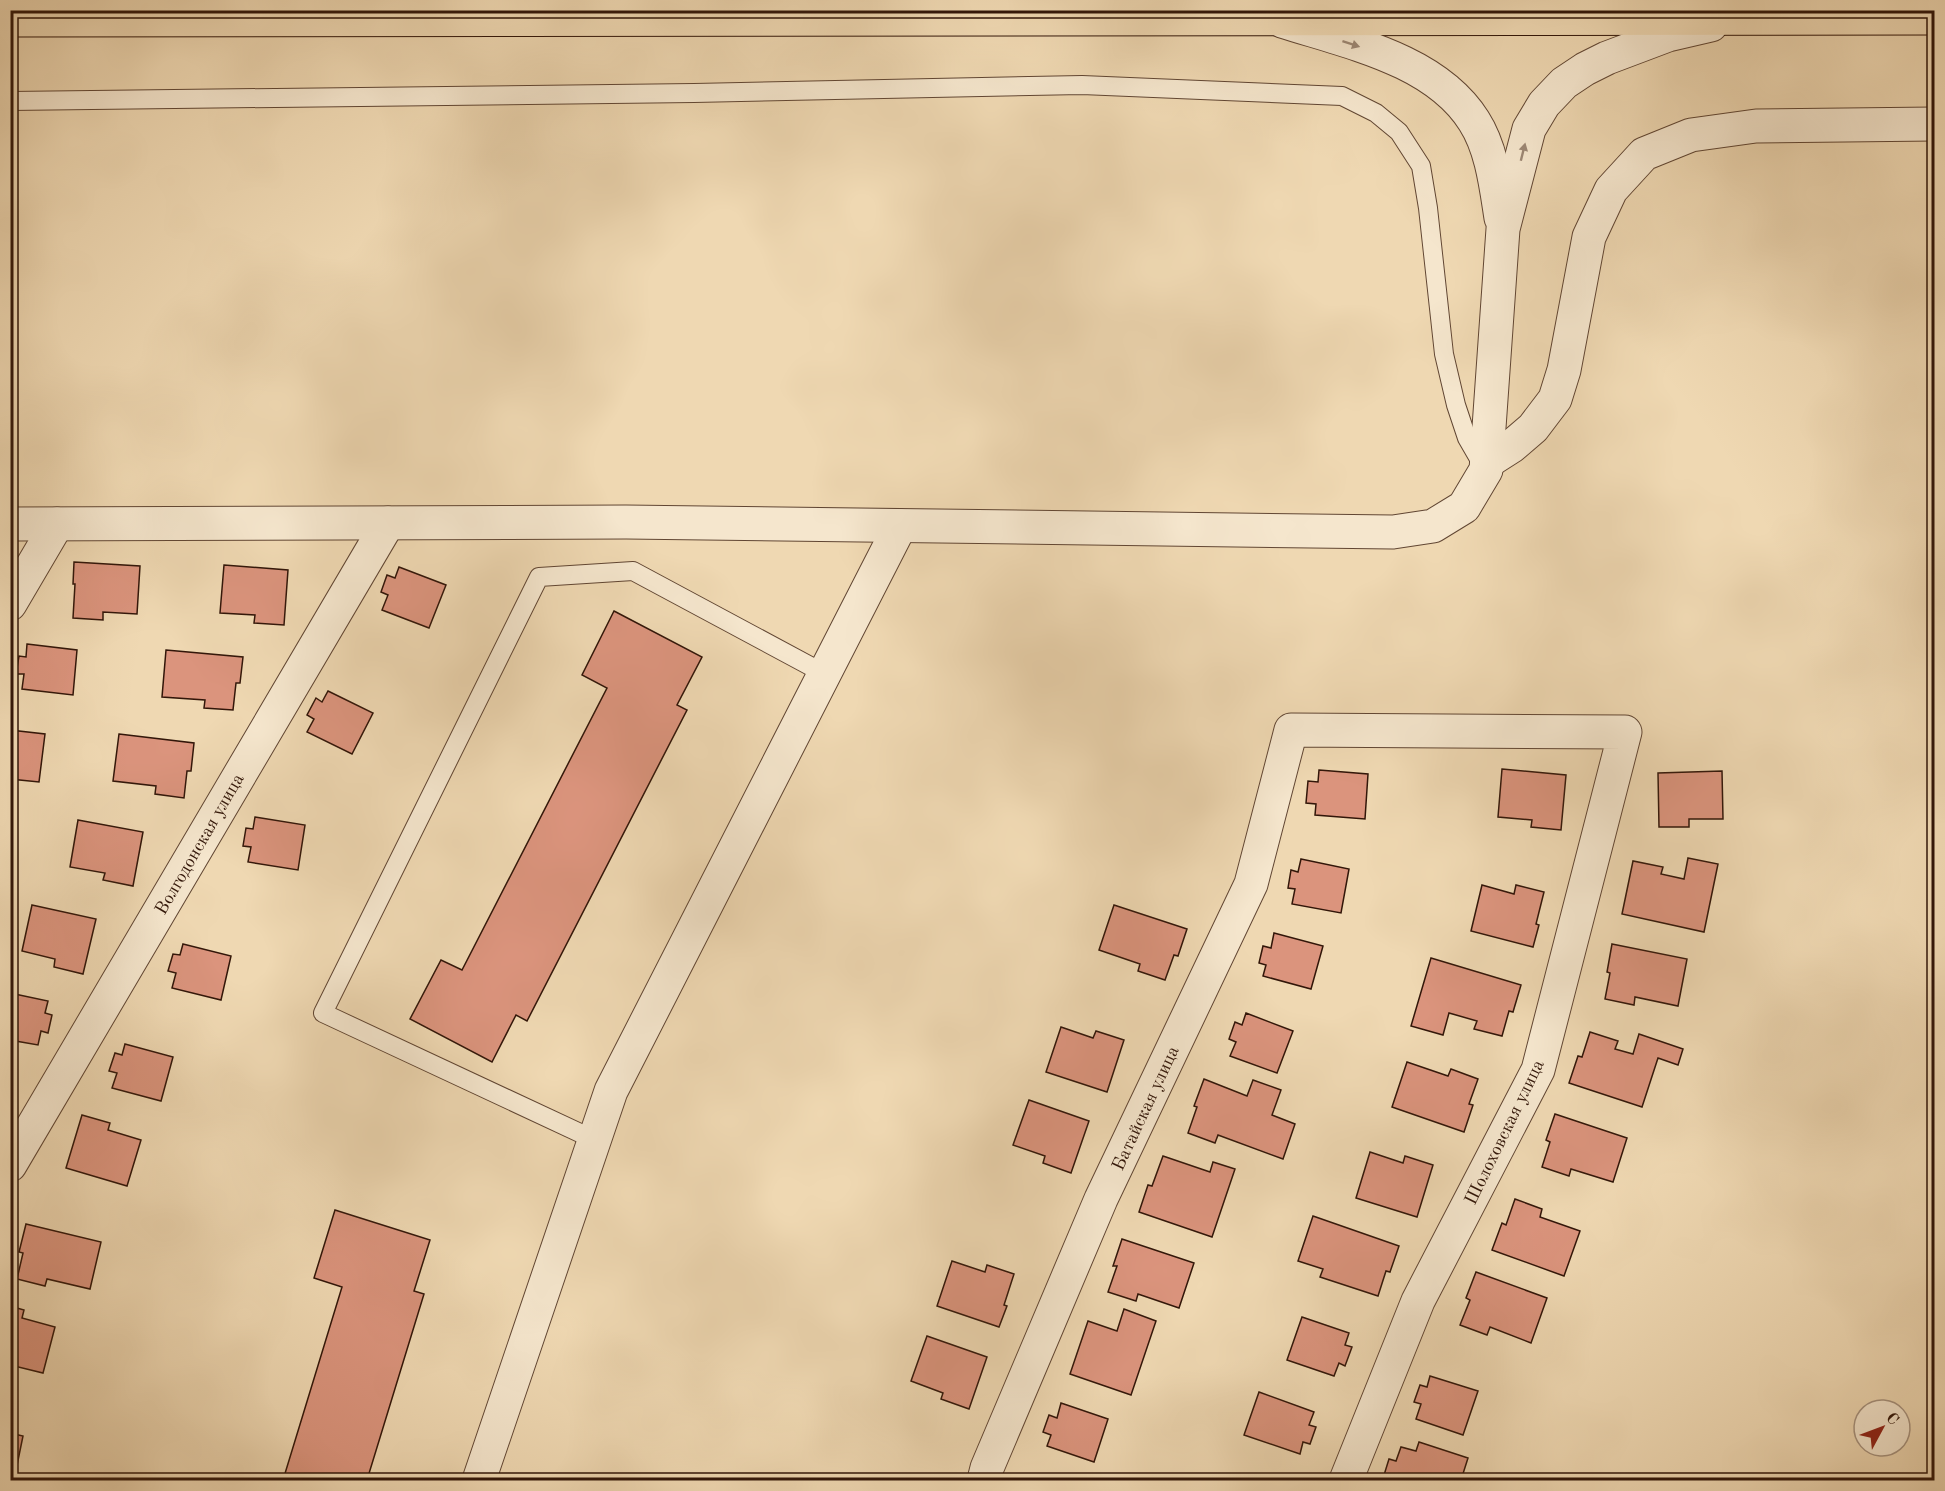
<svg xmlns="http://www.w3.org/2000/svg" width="1945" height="1491" font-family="'Old Standard TT',serif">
<rect width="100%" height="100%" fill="#efd8b2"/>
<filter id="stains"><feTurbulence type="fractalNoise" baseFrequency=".00333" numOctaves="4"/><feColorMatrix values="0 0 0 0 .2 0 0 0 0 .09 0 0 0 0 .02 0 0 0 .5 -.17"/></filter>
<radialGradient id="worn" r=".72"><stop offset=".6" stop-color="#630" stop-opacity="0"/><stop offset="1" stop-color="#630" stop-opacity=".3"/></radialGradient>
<!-- building -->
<g fill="#db947d" stroke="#321609" stroke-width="1.5">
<polygon points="74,562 140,566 137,614 103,612 103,620 73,618 75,584 73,584"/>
<polygon points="224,565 288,570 284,625 254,623 255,615 220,613"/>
<polygon points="399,567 446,585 429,628 382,610 388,595 381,592 387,575 395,578"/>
<polygon points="614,611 702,657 677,705 687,710 527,1021 516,1015 492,1062 410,1019 441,960 462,970 607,688 582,675"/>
<polygon points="27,644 77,650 73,695 22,689 24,674 16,674 19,656 26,657"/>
<polygon points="166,650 243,657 240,683 236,683 233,710 204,708 205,700 162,697"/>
<polygon points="328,691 373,713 352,754 307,732 314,719 307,715 316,698 322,702"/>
<polygon points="10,730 45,734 39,782 10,779"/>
<polygon points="119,734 194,743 191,771 187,771 184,798 155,794 156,786 113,781"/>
<polygon points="1502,769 1566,775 1561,830 1531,827 1532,820 1498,817"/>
<polygon points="1319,770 1368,774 1365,819 1315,815 1316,804 1306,803 1308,781 1318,782"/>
<polygon points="1722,771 1723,819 1689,819 1689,827 1659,827 1658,773"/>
<polygon points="255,817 305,825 298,870 248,862 251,847 243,846 246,828 253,829"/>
<polygon points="78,820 143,832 133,886 103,880 105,873 70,867"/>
<polygon points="1688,858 1718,864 1704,932 1622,914 1633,861 1663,867 1661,874 1684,879"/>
<polygon points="1301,859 1349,869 1341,913 1292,904 1295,889 1288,888 1291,870 1298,872"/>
<polygon points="1482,885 1514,894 1516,885 1544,892 1536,924 1539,925 1533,947 1471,931"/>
<polygon points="32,905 96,919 83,974 54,967 55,959 22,951"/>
<polygon points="1114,905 1187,929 1178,956 1174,955 1165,980 1138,971 1140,964 1099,950"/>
<polygon points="1274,933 1323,946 1311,989 1263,976 1266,965 1259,963 1263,946 1271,948"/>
<polygon points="183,944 231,956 221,1000 172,988 176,973 168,971 173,954 180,955"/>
<polygon points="1612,944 1687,959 1678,1006 1635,997 1634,1005 1605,999 1610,973 1607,972"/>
<polygon points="1431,958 1521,985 1513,1012 1509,1011 1502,1036 1474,1029 1477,1021 1449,1013 1443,1035 1411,1026"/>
<polygon points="10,993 48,1001 45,1013 52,1015 48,1033 41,1031 38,1045 10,1040"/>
<polygon points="1246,1013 1293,1031 1277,1073 1230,1056 1236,1042 1229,1039 1235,1022 1242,1025"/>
<polygon points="1061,1027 1093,1038 1096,1031 1124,1040 1107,1092 1046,1072"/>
<polygon points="1590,1032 1618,1041 1615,1049 1633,1054 1639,1034 1683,1049 1678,1065 1658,1058 1642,1107 1569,1083 1578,1056 1582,1057"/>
<polygon points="125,1044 173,1057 161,1101 112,1088 117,1073 109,1071 115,1053 122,1055"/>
<polygon points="1407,1062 1448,1076 1451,1069 1478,1079 1469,1104 1473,1105 1464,1132 1392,1107"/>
<polygon points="1204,1079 1247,1096 1253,1080 1281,1090 1272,1115 1295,1124 1283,1159 1218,1135 1215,1143 1188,1133 1197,1107 1194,1106"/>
<polygon points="1029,1100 1089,1121 1071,1173 1043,1163 1045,1156 1013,1145"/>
<polygon points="1555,1114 1627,1138 1613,1182 1571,1169 1569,1176 1542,1167 1550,1142 1546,1140"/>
<polygon points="82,1115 110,1123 108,1130 141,1140 127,1186 66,1168"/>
<polygon points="1370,1152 1403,1163 1405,1156 1433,1165 1417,1217 1356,1198"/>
<polygon points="1163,1156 1210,1172 1213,1162 1235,1169 1212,1237 1139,1212 1148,1185 1152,1186"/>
<polygon points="1515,1199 1542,1209 1540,1217 1580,1231 1564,1276 1492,1250 1502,1223 1506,1225"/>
<polygon points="335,1210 430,1240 414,1291 424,1294 367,1480 283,1480 342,1287 314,1278"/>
<polygon points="1313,1216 1399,1246 1390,1272 1386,1271 1378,1296 1320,1277 1323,1269 1298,1261"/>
<polygon points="26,1224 101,1242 90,1289 47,1279 45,1286 17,1279 23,1253 19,1252"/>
<polygon points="1122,1239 1194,1263 1179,1308 1138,1294 1136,1301 1108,1292 1117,1266 1113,1266"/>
<polygon points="952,1261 985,1272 987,1265 1014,1274 1004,1305 1007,1306 999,1327 937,1306"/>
<polygon points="1476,1272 1547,1298 1531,1343 1490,1327 1487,1335 1460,1325 1470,1300 1466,1298"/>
<polygon points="10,1306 24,1310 22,1318 55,1327 43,1373 10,1365"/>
<polygon points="1124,1309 1156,1321 1131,1395 1070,1374 1088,1321 1117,1331"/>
<polygon points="1302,1317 1349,1333 1345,1345 1352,1347 1345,1366 1339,1363 1334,1376 1287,1360"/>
<polygon points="927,1336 987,1357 969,1409 941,1399 943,1393 911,1381"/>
<polygon points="1430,1376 1478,1391 1463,1435 1416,1419 1421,1404 1414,1402 1420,1385 1427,1387"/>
<polygon points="1259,1392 1314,1412 1309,1425 1316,1427 1310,1444 1303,1442 1300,1454 1244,1435"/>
<polygon points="1061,1403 1108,1419 1094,1462 1047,1446 1051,1435 1043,1432 1049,1415 1057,1418"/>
<polygon points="10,1433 23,1436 14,1480 10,1480"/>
<polygon points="1419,1442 1468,1458 1461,1480 1389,1480 1390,1478 1384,1475 1389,1459 1396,1461 1401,1447 1416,1451"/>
</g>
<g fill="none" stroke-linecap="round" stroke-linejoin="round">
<!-- service casing -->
<g stroke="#614633" stroke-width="20">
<g id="service">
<polyline points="10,101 694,93 1082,85 1342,96 1376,113 1399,132 1421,166 1428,208 1444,354 1456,405 1467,438 1482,464"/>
<polyline points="595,1140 323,1013 539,577 633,571 825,674"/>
</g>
</g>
<!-- minor casing -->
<g stroke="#614633" stroke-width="35">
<g id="minor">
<path d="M 1282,21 C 1347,42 1435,59 1474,121 C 1492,149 1496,186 1501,218"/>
<polyline points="1487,462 1512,446 1533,428 1555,399 1564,370 1589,237 1611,190 1644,154 1691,135 1756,126 1934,124"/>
<polyline points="10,524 626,522 1393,532 1433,526 1464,507 1486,470 1503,229 1529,129 1544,104 1564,83 1585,69 1607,58 1668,35 1711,25"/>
<polyline points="10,604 57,524"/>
<polyline points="10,1165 388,523"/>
<polyline points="479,1480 611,1091 900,526"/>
<polyline points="984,1480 987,1468 1101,1199 1251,884 1291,730 1625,732 1538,1070 1418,1301 1346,1480"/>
</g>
</g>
<!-- primary casing -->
<g stroke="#321609" stroke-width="35">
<polyline id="primary" points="10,20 1934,18"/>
</g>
<!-- service -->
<use href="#service" stroke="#f5e6cd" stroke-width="18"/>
<!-- minor -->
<use href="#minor" stroke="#f5e6cd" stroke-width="33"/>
<!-- primary -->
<use href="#primary" stroke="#efd8b2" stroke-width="33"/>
</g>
<!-- one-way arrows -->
<defs><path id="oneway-solid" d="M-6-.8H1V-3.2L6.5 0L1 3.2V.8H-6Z" transform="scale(1.5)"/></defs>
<g fill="#9d8875">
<use href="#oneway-solid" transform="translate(1351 44) rotate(18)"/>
<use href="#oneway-solid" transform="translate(1523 152) rotate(-76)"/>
</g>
<g text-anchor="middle" stroke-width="5" stroke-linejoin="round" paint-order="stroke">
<!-- street labels -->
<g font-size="18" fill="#321609" stroke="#f5e6cd">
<text transform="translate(199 844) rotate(-60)" y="6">Волгодонская улица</text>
<text transform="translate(1145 1108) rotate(-65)" y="6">Батайская улица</text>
<text transform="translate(1504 1132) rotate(-64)" y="6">Шолоховская улица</text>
</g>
</g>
<!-- margin -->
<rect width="1945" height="1491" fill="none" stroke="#efd8b2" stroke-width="36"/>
<rect x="12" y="12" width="1921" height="1467" fill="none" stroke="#321609" stroke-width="3"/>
<rect x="18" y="18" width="1909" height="1455" fill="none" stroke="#321609" stroke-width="1.5"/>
<!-- north arrow -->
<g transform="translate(1882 1428) rotate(49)"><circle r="28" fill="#f5e6cd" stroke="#a7937f" stroke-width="1.5"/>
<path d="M0-4.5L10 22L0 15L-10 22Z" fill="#8f2418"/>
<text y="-9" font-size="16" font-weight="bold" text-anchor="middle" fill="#321609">С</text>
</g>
<rect width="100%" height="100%" filter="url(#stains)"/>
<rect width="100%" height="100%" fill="url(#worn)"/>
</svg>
